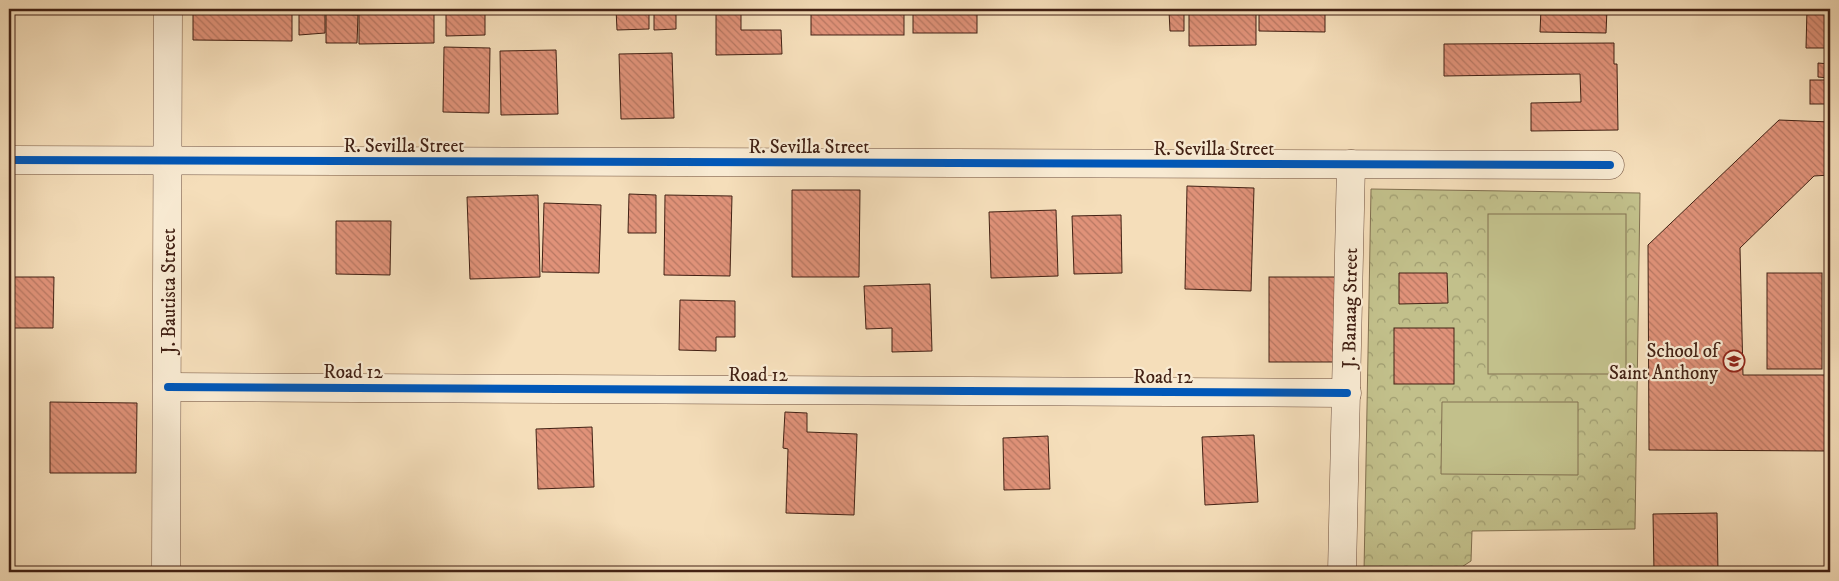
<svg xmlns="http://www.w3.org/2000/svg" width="1839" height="581" font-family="'IM FELL DW Pica',serif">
<defs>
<pattern id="park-crowns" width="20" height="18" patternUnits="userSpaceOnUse" patternTransform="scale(1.25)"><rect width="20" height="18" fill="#c2c08b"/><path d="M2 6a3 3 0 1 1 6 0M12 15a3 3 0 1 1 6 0" fill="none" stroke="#9f9c70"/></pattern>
<pattern id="building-back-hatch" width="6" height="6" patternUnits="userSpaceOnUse" patternTransform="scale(1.25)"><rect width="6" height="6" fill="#e09279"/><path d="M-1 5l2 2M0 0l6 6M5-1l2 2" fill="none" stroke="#b77762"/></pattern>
</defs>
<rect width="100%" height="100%" fill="#f5deba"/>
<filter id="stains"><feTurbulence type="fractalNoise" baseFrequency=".004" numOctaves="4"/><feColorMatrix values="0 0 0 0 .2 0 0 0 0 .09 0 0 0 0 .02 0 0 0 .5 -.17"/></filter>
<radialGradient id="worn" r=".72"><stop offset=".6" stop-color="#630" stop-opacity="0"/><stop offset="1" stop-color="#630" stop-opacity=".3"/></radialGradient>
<!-- park -->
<polygon fill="url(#park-crowns)" stroke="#827050" points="1371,189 1640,193 1635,529 1472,531 1471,561 1454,572 1364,572"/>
<!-- pitch -->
<g fill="#c2c08b" stroke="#827050">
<rect x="1488" y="214" width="138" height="160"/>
<polygon points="1442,402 1578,402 1578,475 1441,474"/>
</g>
<!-- building -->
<g fill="url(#building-back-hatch)" stroke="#422114">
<polygon points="9,9 115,9 115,13 9,14"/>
<polygon points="193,9 292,9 292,41 193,40"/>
<polygon points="299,9 325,9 325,33 299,35"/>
<polygon points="359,9 434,9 434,43 359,44"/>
<polygon points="446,9 485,9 485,35 446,36"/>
<polygon points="531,9 568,9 568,12 531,13"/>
<polygon points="616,9 649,9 649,29 617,30"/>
<polygon points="716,9 741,9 741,30 781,30 782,54 716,55"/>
<rect x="811" y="9" width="93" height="26"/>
<rect x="913" y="9" width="64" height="24"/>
<rect x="1034" y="9" width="40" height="5"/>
<polygon points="1189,9 1256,9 1256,45 1189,46"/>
<polygon points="1259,9 1325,9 1325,32 1259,31"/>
<polygon points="1541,9 1607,9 1606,33 1540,32"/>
<polygon points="1807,9 1830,9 1830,48 1806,48"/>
<polygon points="676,11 676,29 654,30 654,12"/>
<polygon points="1169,11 1184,11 1184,31 1170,31"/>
<polygon points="326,14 358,15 357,43 326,43"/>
<polygon points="1614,43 1614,64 1617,64 1618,130 1531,131 1531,103 1581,102 1580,74 1444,76 1444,44"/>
<polygon points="444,47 490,48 489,113 443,112"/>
<polygon points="556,50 558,114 501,115 500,51"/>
<polygon points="672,53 674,118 621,119 619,54"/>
<polygon points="1818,63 1830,64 1830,78 1818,77"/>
<rect x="1810" y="80" width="20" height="24"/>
<polygon points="1779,120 1830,122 1830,175 1814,176 1740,248 1743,375 1830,375 1830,451 1649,450 1648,245"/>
<polygon points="1187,186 1254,188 1251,291 1185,289"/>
<polygon points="792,190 860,190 859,277 792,277"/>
<polygon points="629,194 656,195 656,233 628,233"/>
<polygon points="538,195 540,277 470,279 467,197"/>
<polygon points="665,195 732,196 730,276 664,275"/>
<polygon points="544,203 601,205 599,273 542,272"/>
<polygon points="1056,210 1058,276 991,278 989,212"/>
<polygon points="1121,215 1122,273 1074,274 1072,216"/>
<polygon points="336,221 391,221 390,275 336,274"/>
<polygon points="1399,273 1447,273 1448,303 1399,304"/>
<rect x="1767" y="273" width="55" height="96"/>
<polygon points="9,277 54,277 53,328 9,328"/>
<rect x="1269" y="277" width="70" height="85"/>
<polygon points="930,284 932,351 892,352 892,328 866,329 864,286"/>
<polygon points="680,300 735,301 735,337 716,337 716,351 679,350"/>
<rect x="1394" y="328" width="60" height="56"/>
<polygon points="50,402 137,403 136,473 50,473"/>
<polygon points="785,412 807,413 807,432 857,434 854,515 786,513 788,449 783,448"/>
<polygon points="592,427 594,487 538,489 536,429"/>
<polygon points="1254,435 1258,502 1205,505 1202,437"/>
<polygon points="1048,436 1050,489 1004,490 1003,438"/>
<polygon points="1717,513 1718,572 1654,572 1653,514"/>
</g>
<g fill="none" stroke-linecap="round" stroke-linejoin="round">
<!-- street casing -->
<g stroke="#6f503e" stroke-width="29">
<g id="street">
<polyline points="9,160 1610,165"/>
<polyline points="168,387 1347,393"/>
<polyline points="166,572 168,9"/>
<polyline points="1342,572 1351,164"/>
</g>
</g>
<!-- street -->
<use href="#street" stroke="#f8ead2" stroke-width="28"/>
<!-- cycleway casing -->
<g stroke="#f8ead2" stroke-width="11">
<g id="cycleway">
<polyline points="9,160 1610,165"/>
<polyline points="168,387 1347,393"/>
</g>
</g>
<!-- cycleway -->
<use href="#cycleway" stroke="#0057b8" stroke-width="8"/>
</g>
<!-- icons -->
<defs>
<g id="school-ring" transform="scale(1.125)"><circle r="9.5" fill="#f8ead2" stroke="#8f2418" stroke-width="1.5"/><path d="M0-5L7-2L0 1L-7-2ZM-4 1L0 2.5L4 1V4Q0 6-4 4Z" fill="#8f2418"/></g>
</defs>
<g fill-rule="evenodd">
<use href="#school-ring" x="1734" y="361"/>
</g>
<g text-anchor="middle" stroke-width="4.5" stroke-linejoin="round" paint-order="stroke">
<!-- street labels -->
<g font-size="19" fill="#422114" stroke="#f8ead2">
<text x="404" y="152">R. Sevilla Street</text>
<text x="809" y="153">R. Sevilla Street</text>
<text x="1214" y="155">R. Sevilla Street</text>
<text transform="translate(168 291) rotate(-90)" y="7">J. Bautista Street</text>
<text transform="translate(1349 308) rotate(-89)" y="7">J. Banaag Street</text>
<text x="353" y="378">Road 12</text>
<text x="758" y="381">Road 12</text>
<text x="1163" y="383">Road 12</text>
</g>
<!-- poi labels -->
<g font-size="19" fill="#422114" stroke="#f8ead2" text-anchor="end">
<text x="1718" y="357">School of<tspan x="1718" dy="22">Saint Anthony</tspan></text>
</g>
</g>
<!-- margin -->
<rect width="1839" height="581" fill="none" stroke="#f5deba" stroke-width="30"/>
<rect x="10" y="10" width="1819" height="561" fill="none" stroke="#422114" stroke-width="2.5"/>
<rect x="15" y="15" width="1809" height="551" fill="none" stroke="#422114"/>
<rect width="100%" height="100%" filter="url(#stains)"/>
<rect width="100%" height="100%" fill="url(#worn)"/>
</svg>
